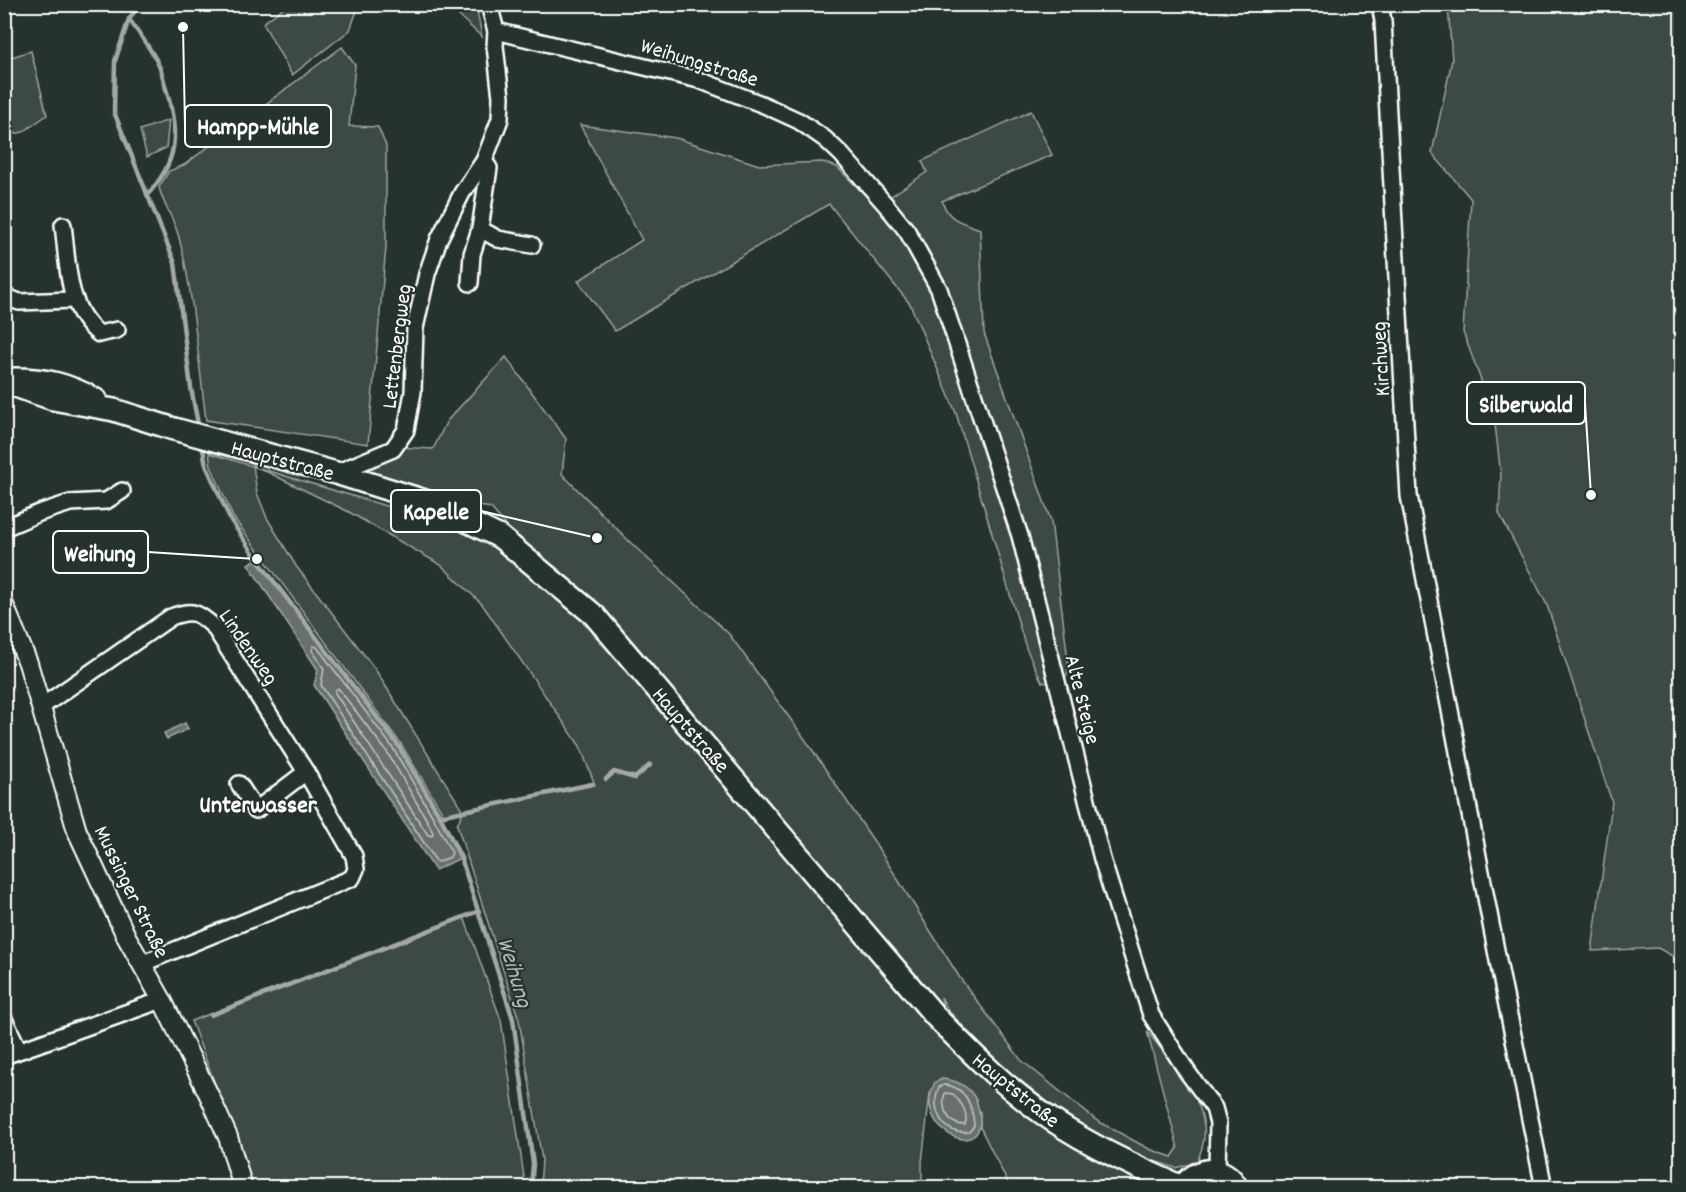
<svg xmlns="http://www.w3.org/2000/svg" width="1686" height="1192" font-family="Dekko,sans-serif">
<rect width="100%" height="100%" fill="#26332d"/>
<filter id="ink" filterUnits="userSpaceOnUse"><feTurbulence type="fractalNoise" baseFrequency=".0167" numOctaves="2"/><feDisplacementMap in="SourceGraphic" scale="12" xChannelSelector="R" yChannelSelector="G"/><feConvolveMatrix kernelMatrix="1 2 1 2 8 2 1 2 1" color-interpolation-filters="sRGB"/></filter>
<g filter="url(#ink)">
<!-- green -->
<g fill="#3e4944" stroke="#9ea4a2" stroke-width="1.5" fill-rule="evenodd">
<polygon points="287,5 287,4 359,5 350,30 292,75 263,23"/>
<polygon points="447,5 476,5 482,37"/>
<polygon points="1448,5 1681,5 1681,961 1658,948 1592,951 1612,802 1547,605 1499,513 1501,476 1494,415 1463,332 1471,199 1432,153 1452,60"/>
<path d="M 342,47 L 355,65 L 349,126 L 378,127 L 386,146 L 386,247 L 368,444 L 206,420 C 198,358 194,294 178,234 C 173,217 163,205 159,187 L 169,171 L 184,165 Z"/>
<polygon points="31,51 47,115 23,132 5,136 5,59"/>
<path d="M 1031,111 L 1052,155 L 942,201 C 949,221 961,222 980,229 L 984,333 L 1051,521 L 1069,669 L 1062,686 L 1042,682 L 1026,648 L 956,413 L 910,304 L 829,204 L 615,331 L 578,281 L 642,240 L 580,125 L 676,138 L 759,165 L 822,162 L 837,167 L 876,206 L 927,172 L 922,161 Z"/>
<polygon points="169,120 166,148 147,157 140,130"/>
<path d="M 506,357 L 566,439 L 562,474 L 634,546 L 729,634 L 807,742 L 873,840 L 960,978 L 1021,1060 L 1096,1120 L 1149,1149 L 1172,1157 L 1178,1148 L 1147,1031 C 1168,1059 1200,1090 1204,1126 C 1206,1139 1201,1151 1197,1162 L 1176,1168 L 1126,1152 L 1063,1116 L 1030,1093 L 988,1053 L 948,1010 L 941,997 L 951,1048 L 1025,1111 L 1149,1187 L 1010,1187 L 980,1127 L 980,1112 L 930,1093 L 922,1162 L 922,1187 L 540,1187 L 542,1160 L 519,1020 L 457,825 L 463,811 L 444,815 L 401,744 L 233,517 L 211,466 L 209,453 L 466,530 L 521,544 L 491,508 L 473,505 L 454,506 L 356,465 L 398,447 L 433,449 L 447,421 ZM 253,465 L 349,512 L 441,565 L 482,604 L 580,746 L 595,785 L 463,811 L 375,669 L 296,566 L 267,518 L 257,493 Z"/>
<polygon points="464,917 501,1020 524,1177 523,1187 252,1187 235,1136 191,1021"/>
</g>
<!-- water -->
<g fill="#67706c" stroke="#a4a9a7" stroke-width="1.5">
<polygon points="257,559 398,745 440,816 461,858 435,870 314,685 318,670 248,564"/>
<polygon points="185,723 188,729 167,739 164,733"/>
<path d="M 942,1079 C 957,1080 969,1086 976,1100 C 978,1106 980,1112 980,1118 C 982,1163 910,1128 935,1082 Z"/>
</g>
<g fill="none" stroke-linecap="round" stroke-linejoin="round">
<!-- shore -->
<g stroke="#c2c6c4" stroke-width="1.5">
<polygon points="314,646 317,647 393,748 434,819 452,853 450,857 439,862 436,861 321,685 324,669 312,650"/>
<polygon points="338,688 387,752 428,822 433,833 432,836 428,835 335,693 335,690"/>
<path d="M 944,1085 C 966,1086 973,1107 974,1126 L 969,1132 C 944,1137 929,1109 939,1087 Z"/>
<path d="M 945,1093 L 953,1094 C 961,1103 969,1112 965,1125 C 949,1126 940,1108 945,1093 Z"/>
</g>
<!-- stream -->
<g stroke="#a4a9a7" stroke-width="4.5">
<polyline points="140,4 129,19 115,61 114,112 175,263 191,388 199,429"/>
<path d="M 129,19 C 139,34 152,49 159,66 C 163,74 164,84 167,92 C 179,134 178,162 147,195"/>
<polyline points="202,444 206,465 230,519 257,559 398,745 440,816 461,858 513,1019 533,1164 531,1188"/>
<polyline points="606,779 614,772 635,778 650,765"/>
<polyline points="440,816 592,784"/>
<polyline points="211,1015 479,911"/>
</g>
<!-- minor casing -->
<g stroke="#fff" stroke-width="20">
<g id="minor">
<polyline points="489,4 496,31 699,80 764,105 799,121 825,139 841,154 886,205 907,231 939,289 1020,536 1102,859 1151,1015 1188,1073 1214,1108 1218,1123 1217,1171"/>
<polyline points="1380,4 1383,21 1386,77 1409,496 1500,971 1544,1188"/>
<path d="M 63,225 C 68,262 66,309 99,334 L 117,330"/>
<polyline points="480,229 498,239 532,245"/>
<polyline points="470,283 472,254 480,229 489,168 484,161"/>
<polyline points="4,296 19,302 73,300"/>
<polyline points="336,473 393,449 406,430 413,392 415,328 427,274 439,239 462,193 484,161 500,119 501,97 495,46 496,31"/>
<polyline points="4,528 39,513 70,503 106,501 122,491"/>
<path d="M 41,707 L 171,617 C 192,609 198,612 214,627 L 306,772 L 354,856 L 356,869 L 352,878 L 141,964"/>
<polyline points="239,784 256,810 306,772"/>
<polyline points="4,1019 19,1050"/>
<polyline points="4,1056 162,1000"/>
</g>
</g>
<!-- tertiary casing -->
<g stroke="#fff" stroke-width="22">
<polyline id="tertiary" points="4,605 28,663 77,831 127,938 162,1000 209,1095 228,1137 243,1188"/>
</g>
<!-- secondary casing -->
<g stroke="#fff" stroke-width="26">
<g id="secondary">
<path d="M 14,379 C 46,379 67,384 96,400"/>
<path d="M 4,382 L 53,399 L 114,410 L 174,429 L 336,473 L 428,502 L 500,537 L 594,615 L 936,1017 C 972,1054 1009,1091 1052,1120 C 1093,1147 1137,1168 1182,1187"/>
<path d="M 1182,1188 C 1196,1167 1224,1162 1237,1188"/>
</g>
</g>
<!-- minor -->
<use href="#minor" stroke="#26332d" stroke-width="15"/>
<!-- tertiary -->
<use href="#tertiary" stroke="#26332d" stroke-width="18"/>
<!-- secondary -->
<use href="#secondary" stroke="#26332d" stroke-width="21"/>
</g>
</g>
<g text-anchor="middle" stroke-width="4.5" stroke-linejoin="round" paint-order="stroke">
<!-- street labels -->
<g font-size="22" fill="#fff" stroke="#26332d">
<text transform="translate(700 61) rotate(17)" y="8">Weihungstraße</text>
<text transform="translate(395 346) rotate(-83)" y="8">Lettenbergweg</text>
<text transform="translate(1379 359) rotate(-93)" y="8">Kirchweg</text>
<text transform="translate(283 459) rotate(15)" y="8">Hauptstraße</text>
<text transform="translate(250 646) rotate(55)" y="8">Lindenweg</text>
<text transform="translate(1084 699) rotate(76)" y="8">Alte Steige</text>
<text transform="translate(692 729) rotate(49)" y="8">Hauptstraße</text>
<text transform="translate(133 891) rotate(64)" y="8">Mussinger Straße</text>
<text transform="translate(1017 1089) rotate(39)" y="8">Hauptstraße</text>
</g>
<!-- neighbourhood labels -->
<g font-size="24" font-weight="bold" fill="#fff" stroke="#26332d">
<text x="258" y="812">Unterwasser</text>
</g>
<!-- water labels -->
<g font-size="24" font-style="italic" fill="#b3b8b6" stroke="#26332d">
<text transform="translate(516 972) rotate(73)" y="8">Weihung</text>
</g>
</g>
<!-- callouts -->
<path fill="none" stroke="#fff" stroke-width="2" d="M183 27L185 126M1591 495L1585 403M597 538L481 511M257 559L148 552"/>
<g fill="#fff" stroke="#26332d" stroke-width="2">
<circle cx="183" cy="27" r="6"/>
<circle cx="1591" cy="495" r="6"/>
<circle cx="597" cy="538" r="6"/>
<circle cx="257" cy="559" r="6"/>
</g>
<g fill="#26332d" stroke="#fff" stroke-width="2">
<rect x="185" y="105" width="146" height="42" rx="6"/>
<rect x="1467" y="382" width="118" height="42" rx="6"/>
<rect x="391" y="490" width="90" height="42" rx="6"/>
<rect x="53" y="531" width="95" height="42" rx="6"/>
</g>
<g font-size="24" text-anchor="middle" font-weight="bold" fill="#fff">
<text x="258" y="134">Hampp-Mühle</text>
<text x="1526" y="412">Silberwald</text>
<text x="436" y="519">Kapelle</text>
<text x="100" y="561">Weihung</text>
</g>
<!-- margin -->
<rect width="1686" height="1192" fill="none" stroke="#26332d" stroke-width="24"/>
<rect x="12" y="12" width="1662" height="1168" fill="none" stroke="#fff" stroke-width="2" filter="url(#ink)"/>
</svg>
